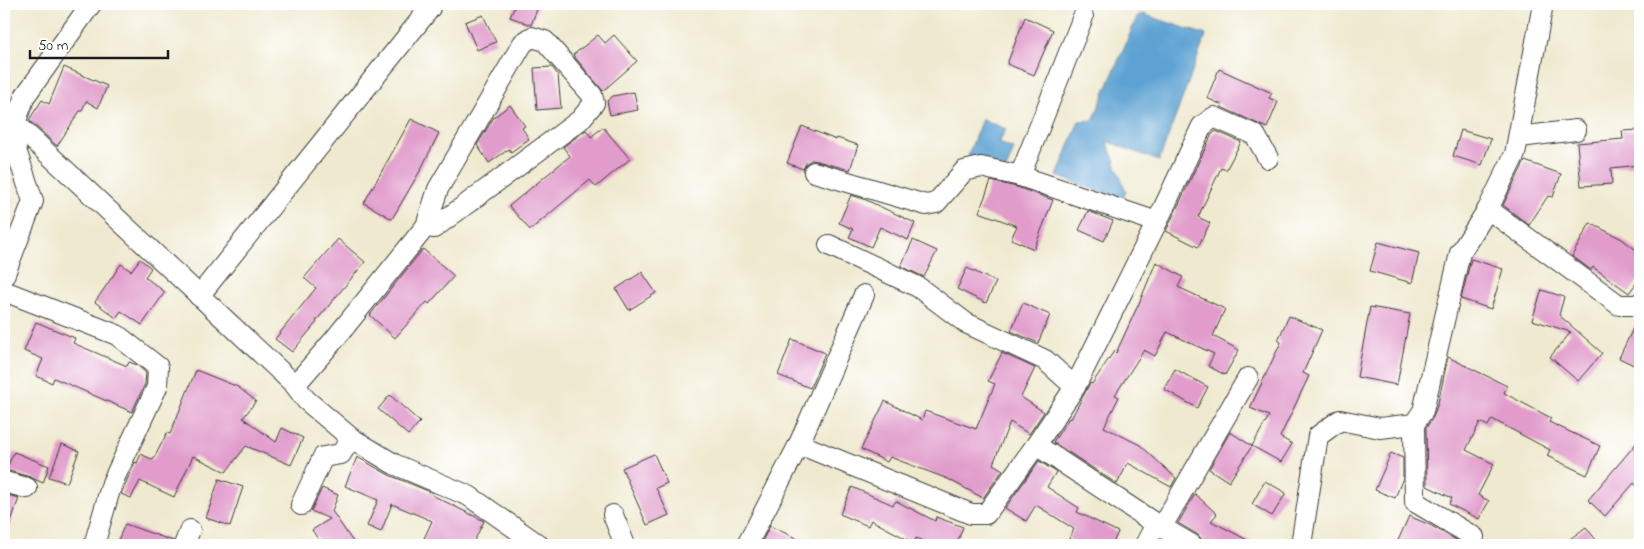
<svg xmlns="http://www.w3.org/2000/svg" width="1644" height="549" font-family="'Indie Flower',sans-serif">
<rect width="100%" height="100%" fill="#fff"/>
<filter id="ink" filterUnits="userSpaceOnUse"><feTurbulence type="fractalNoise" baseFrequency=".02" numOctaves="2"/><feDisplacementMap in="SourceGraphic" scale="10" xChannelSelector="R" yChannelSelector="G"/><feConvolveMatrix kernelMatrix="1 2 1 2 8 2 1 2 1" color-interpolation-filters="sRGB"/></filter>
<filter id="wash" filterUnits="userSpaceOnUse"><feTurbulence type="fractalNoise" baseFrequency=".0096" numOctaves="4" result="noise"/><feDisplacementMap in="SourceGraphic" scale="20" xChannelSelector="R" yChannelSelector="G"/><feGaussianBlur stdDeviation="1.12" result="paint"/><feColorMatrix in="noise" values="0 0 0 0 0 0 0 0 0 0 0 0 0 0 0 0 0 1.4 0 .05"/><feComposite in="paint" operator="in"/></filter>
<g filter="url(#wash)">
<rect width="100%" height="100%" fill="#efe9cf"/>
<!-- water -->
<g fill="#5da2d2" stroke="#3c5f77">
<polygon points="1143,14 1206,35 1159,161 1107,141 1126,192 1122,200 1057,176 1079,121 1093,120 1137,17"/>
<polygon points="982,119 1006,129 999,143 1014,149 1006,170 968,155"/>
</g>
<g id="blocks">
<!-- building -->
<g fill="#e19ccc">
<polygon points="516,4 539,4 531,25 510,17"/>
<polygon points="483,15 496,42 477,50 465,22"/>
<polygon points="1025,17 1053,30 1034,75 1007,64"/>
<polygon points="598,35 605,43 614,35 637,61 603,91 573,55"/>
<polygon points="64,67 107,86 98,108 86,101 82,111 80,111 57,146 29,120 42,100 49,104"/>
<polygon points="552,67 558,75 561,108 537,110 534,68"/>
<polygon points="1219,69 1272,93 1269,98 1278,102 1267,128 1221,107 1222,105 1207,98"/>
<polygon points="634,92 638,110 610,115 607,101 613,96"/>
<polygon points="510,105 525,126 522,128 529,139 511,152 509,149 489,163 477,145 494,117"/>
<polygon points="411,119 439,133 420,171 392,219 364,203"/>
<polygon points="802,126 836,140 837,138 858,145 850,170 817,161 812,160 806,163 803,169 787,163"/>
<polygon points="603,127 630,159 596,187 590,180 530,230 509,206 570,156 563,147 586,130 591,137"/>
<polygon points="1461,130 1491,139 1482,165 1453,156"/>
<polygon points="1640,130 1640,165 1611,168 1612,184 1581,186 1577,143 1623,139 1622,131"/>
<polygon points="1216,131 1241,142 1226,170 1221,168 1198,217 1210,223 1198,247 1166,231 1212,134"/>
<polygon points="1525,161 1561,174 1553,197 1548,196 1529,225 1503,205"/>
<polygon points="991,181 1017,187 1053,200 1034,249 1011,239 1017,226 979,212"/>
<polygon points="851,195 864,199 915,223 908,240 880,227 871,247 849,237 853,229 839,223"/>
<polygon points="1088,211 1113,221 1104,241 1079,230"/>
<polygon points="1590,223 1622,239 1640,253 1640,278 1629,293 1593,267 1591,270 1572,256"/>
<polygon points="338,239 365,262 316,321 317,322 292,352 275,339 316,288 304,278"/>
<polygon points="913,240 937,251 924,277 901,266"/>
<polygon points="1378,242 1419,253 1412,283 1370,271"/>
<polygon points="423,249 454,276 429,304 427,302 395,338 370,315"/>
<polygon points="140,259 151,268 145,277 165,292 142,325 121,311 116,318 95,302 121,264 131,271"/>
<polygon points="1471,259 1503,269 1491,309 1461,299"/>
<polygon points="1156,262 1183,277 1178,287 1225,309 1213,336 1239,350 1225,375 1208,366 1214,354 1167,332 1155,356 1144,350 1115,395 1119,397 1104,427 1140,445 1176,478 1171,487 1128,463 1117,484 1053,442 1069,418 1071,419 1090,383 1092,384 1114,351 1116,353 1140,301"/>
<polygon points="967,268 996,282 986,303 957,289"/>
<polygon points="642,272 656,293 629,310 616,289"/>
<polygon points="1542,290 1564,297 1559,315 1602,353 1578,381 1550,357 1571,332 1532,320"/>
<polygon points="1023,303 1050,315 1038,343 1011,331"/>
<polygon points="1370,307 1410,314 1397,385 1357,377"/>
<polygon points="1289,316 1322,330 1303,373 1309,376 1280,437 1292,444 1281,462 1252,446 1269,416 1250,408 1281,342 1278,340"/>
<polygon points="1639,316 1640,316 1640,368 1619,358"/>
<polygon points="36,322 75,338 73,343 127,366 129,362 137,365 146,373 145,384 132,412 54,378 52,383 36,376 43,359 24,351"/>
<polygon points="792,339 825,353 810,388 778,375"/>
<polygon points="1002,353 1035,368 1021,397 1044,412 1029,434 1010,422 993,464 1003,470 983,498 948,479 890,457 887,462 861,449 885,401 922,420 925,411 976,429 995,384 988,381"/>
<polygon points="1448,357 1507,386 1504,393 1551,418 1549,422 1600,446 1587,475 1547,456 1550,450 1492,419 1488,426 1480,422 1466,450 1494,464 1478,495 1489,501 1479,519 1449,504 1452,498 1427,486 1426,428 1433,417 1438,403"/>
<polygon points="1175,369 1208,387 1197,408 1164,389"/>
<polygon points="196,370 238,387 256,401 243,418 276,442 282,428 303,438 291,465 246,446 226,472 193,456 174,497 140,481 131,498 121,494 135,462 137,463 141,454 153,460 167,433 170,434"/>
<polygon points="390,395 420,422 408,435 378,409"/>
<polygon points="1230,432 1252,446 1229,482 1209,469"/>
<polygon points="1640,439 1640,489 1634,483 1605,516 1588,500"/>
<polygon points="62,444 79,451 67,483 49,477"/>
<polygon points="14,452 49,466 43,483 30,477 6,470"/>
<polygon points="1391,453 1403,458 1403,478 1395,498 1375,490"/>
<polygon points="654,454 667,483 656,488 669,515 647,525 622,468"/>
<polygon points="357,457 389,475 433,493 432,495 484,521 472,545 421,545 432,521 392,504 381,532 367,526 378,500 345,486"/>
<polygon points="1039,461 1056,472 1047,487 1079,508 1077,512 1118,532 1112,545 1082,545 1069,539 1074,529 1036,505 1026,521 1005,508"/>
<polygon points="219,479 243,487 230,526 206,518"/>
<polygon points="1265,481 1286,493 1272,516 1252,504"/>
<polygon points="852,487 893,505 896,501 935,521 936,517 963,527 956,545 936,545 916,538 914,543 871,520 868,526 840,514"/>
<polygon points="322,488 338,495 332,511 355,545 322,545 312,530 330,519 311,511"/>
<polygon points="4,494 19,498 6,536 4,536"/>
<polygon points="1195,494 1217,514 1211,521 1257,545 1204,545 1202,540 1198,535 1178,523"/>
<polygon points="1409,516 1430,525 1465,545 1396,545"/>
<polygon points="125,524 173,541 172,545 116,545"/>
<polygon points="770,526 811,545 760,545"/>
<polygon points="1586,527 1600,545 1562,545"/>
</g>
</g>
</g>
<g filter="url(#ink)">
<use href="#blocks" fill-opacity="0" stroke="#3c3b37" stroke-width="1"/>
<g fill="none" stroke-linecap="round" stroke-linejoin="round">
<!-- minor casing -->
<g stroke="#3c3b37" stroke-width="22">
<g id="minor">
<polyline points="4,116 15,123 295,385 306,400 351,438 394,464 469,496 539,545"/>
<polyline points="1520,137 1576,130"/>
<polyline points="814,172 926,205 936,203 964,171 981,167 1020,176 1157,222"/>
<polyline points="1020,176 1083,17"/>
<polyline points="1488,209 1619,305 1635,305 1640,303"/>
<polyline points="829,245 918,287 966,323 1045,360 1075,387"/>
<polyline points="4,276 33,201 16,150 15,123 25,96 91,4"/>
<polyline points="4,291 117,335 158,367 157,387 112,483 94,545"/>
<polyline points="199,296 430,8"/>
<polyline points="295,385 334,340 426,226 438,189 523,43 532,37 545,41 592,95 594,103 580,120 434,228 426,226"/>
<polyline points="1414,424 1415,502 1474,537"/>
<polyline points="799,444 971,514 986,514 1036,445 1075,387 1157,222 1202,126 1214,117 1255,135 1268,158"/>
<polyline points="1036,445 1156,524 1192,545"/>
<polyline points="4,482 27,488"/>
<polyline points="301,505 323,457 341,454 351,438"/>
<polyline points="613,515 625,545"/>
<polyline points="1161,528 1248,378"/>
<polyline points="184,545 190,530"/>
<polyline points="747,545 799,444 864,295"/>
<polyline points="1145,545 1156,524"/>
<polyline points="1301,545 1318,436 1340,420 1380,428 1414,424 1423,411 1460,253 1488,209 1515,154 1543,4"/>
</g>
</g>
<!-- minor -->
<use href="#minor" stroke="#fff" stroke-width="20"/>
</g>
</g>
<!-- margin -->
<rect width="1644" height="549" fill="none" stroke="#fff" stroke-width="20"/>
<!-- scale -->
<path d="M30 50v8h138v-8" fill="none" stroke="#1c1c1c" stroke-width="2.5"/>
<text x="38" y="50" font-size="15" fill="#1c1c1c" stroke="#ffffff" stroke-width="4" paint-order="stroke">50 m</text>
</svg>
